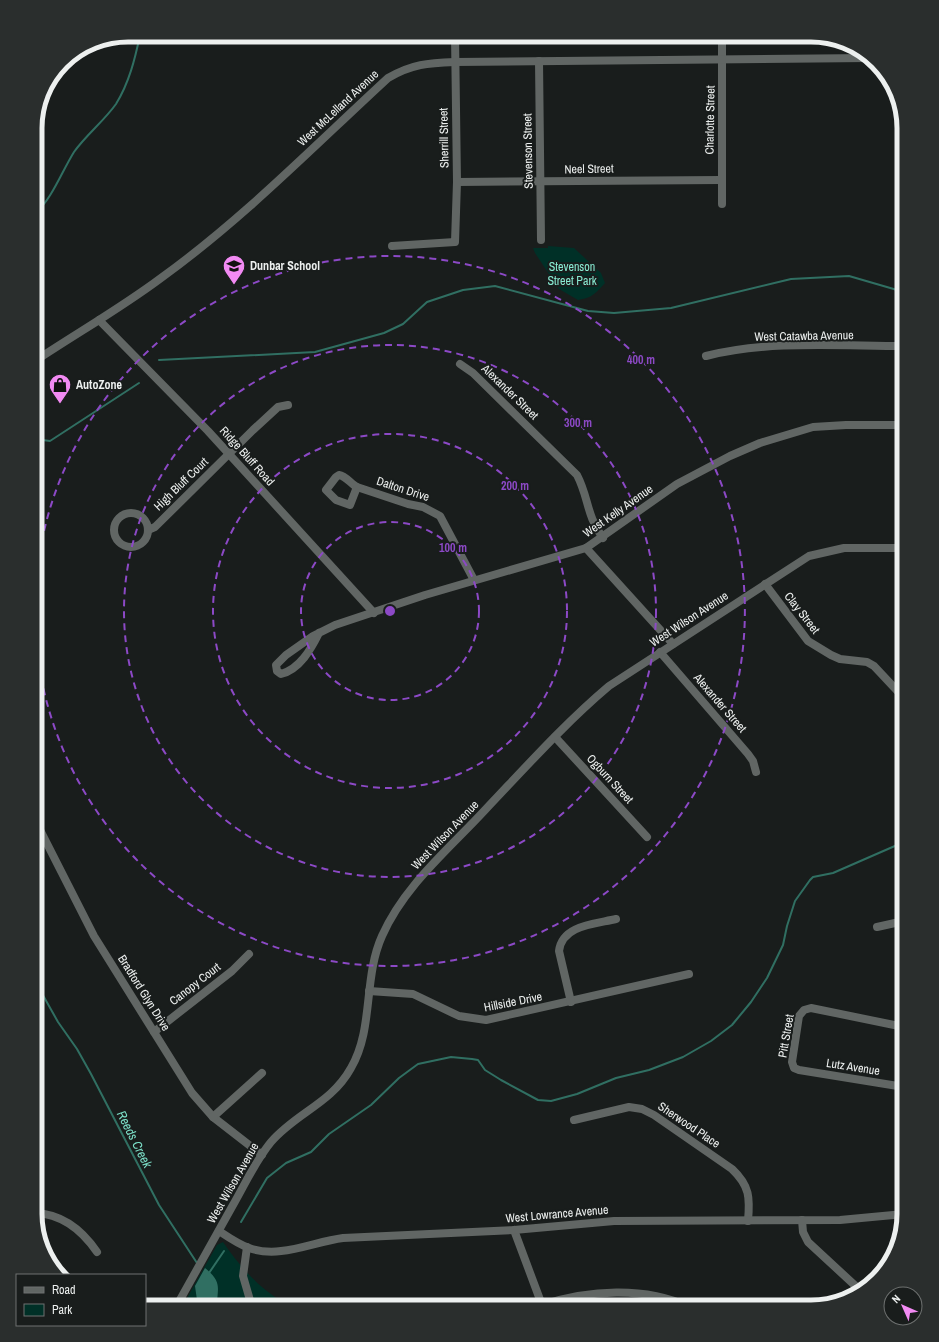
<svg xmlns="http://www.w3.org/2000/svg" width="939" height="1342" font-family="'Archivo Narrow',sans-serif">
<rect width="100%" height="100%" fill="#191d1c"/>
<!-- green -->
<g fill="#003027">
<path d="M 548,246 L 574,248 L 601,273 L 605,283 C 596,293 592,298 578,300 L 559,289 L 535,253 L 533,248 L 548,248 Z"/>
<path d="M 223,1242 C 244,1272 260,1289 291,1307 L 182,1307 L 217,1245 Z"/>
</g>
<!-- water -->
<path fill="#306f62" d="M 205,1268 C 223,1283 217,1287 217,1307 L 198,1307 L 195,1286 Z"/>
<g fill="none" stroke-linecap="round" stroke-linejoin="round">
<!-- stream -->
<g stroke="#306f62" stroke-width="2">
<path d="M 35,214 C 53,197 61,173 74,152 C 86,135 104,121 116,104 C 129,83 135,59 140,35"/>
<polyline points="159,360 315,352 384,333 403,324 427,302 463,290 495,286 588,311 614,313 671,308 791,279 849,276 904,292"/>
<polyline points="35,439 50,441 139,383"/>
<polyline points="35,981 58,1022 77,1049 91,1074 159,1205 197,1263"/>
<polyline points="241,1222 267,1178 286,1163 311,1152 329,1134 371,1105 399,1078 418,1064 451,1057 472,1059 478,1060 485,1070 501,1080 538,1100 551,1101 577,1094 616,1078 649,1070 683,1057 711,1041 732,1025 751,1002 767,978 783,945 787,926 795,901 810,880 813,877 833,873 904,842"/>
<polyline points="209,1273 224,1251"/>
</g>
<!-- minor -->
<g stroke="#616664" stroke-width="8">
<polyline points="539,61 541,240"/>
<polyline points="457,182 721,180"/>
<polyline points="722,204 722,35"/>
<polyline points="392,246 455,242 457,182 455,35"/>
<polyline points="99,320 208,431 374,613"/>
<path d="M 706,356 C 770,340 839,346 904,346"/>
<path d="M 35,361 C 77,333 121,308 161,278 C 243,219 314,146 388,78 C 412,64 428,63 455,62 L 869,58"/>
<path d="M 460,364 L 473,373 L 577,475 C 589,498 586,515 603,538"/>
<path d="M 339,475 C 346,476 351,484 357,487 L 350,505 L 336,500 L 326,490 L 336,477 Z"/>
<polyline points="357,487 408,504 423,507 440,516 474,580"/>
<circle cx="131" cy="530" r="17"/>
<polyline points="148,530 155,527 253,430 278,407 288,405"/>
<polyline points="586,548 673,644"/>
<polyline points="765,584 808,641 831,655 840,659 867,662 874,666 904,698"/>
<path d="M 319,633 C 311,649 300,669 281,674 L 277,671 L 276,665 L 286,655 L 313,636 L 335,625 L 425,595 L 586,548 L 677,484 L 730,456 L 760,443 L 813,427 L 846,425 L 904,425"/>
<polyline points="660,652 748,754 753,761 756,772"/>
<polyline points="555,737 647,837"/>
<polyline points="35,820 94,936 192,1093 213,1117 262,1155"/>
<polyline points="877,927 904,921"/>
<polyline points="369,991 413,994 459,1016 486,1020 689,974"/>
<path d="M 571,1002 L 559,951 C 562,925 595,924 616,919"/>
<polyline points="154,1032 232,971 249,954"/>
<polyline points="904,1087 799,1070 794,1068 792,1062 799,1016 804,1010 811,1008 904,1027"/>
<polyline points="213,1117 262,1073"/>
<path d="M 574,1120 L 629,1107 L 642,1109 L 654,1115 L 732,1169 C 750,1186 750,1198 748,1221"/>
<path d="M 35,1213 C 62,1214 82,1230 97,1252"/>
<polyline points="802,1220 803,1232 808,1242 861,1291"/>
<polyline points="514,1230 542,1305"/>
<path d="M 219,1231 C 228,1237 238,1244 249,1248 C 280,1259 312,1242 343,1238 L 514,1230 L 614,1221 L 840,1220 L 904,1214"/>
<polyline points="247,1247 243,1276 252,1307"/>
<path d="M 176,1307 C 195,1273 214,1239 233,1205 C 245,1184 256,1160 271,1142 C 297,1112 331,1104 351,1068 C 374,1029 363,978 382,936 C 404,886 448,850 485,810 C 525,768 564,724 609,686 L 809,556 L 844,548 L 904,548"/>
<path d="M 543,1307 L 542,1305 C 588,1290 645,1286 689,1307"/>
</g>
</g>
<!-- distance rings -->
<g fill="none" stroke="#8c49c6" stroke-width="2" stroke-dasharray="7 5">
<circle cx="390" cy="611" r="89"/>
<circle cx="390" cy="611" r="177"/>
<circle cx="390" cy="611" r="266"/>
<path d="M35 602A355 355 0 1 1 35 620"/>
</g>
<!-- icons -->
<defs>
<g id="school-pin" transform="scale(1.15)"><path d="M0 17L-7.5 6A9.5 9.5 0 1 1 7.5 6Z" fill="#f28af3" stroke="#191d1c"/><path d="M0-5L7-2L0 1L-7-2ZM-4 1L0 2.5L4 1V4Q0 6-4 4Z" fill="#111"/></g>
<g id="shop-pin" transform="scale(1.15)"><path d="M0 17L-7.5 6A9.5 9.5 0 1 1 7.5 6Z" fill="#f28af3" stroke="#191d1c"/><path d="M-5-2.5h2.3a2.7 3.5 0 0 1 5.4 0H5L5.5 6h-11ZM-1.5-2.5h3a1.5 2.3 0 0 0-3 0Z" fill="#111"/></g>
</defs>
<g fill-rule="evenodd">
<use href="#school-pin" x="234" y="266"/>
<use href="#shop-pin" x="60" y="385"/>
</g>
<g text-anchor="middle" stroke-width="4" stroke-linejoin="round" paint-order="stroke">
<!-- street labels -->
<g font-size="12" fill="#edf0ef" stroke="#191d1c">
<text transform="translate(338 108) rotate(-43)" y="4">West McLelland Avenue</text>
<text transform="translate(710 120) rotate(-89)" y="4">Charlotte Street</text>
<text transform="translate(444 138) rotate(-91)" y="4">Sherrill Street</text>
<text transform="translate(528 151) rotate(-91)" y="4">Stevenson Street</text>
<text transform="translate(589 169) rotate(-1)" y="4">Neel Street</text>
<text transform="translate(804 336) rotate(-1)" y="4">West Catawba Avenue</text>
<text transform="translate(510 392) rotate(44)" y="4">Alexander Street</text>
<text transform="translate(247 456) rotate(48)" y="4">Ridge Bluff Road</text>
<text transform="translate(181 484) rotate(-44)" y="4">High Bluff Court</text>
<text transform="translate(403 489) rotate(18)" y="4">Dalton Drive</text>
<text transform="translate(618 511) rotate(-35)" y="4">West Kelly Avenue</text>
<text transform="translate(802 613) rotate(52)" y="4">Clay Street</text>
<text transform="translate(689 619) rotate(-33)" y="4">West Wilson Avenue</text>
<text transform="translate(720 703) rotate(49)" y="4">Alexander Street</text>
<text transform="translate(610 779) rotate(47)" y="4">Ogburn Street</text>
<text transform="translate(445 835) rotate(-46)" y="4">West Wilson Avenue</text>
<text transform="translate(195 984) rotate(-38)" y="4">Canopy Court</text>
<text transform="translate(144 993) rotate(58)" y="4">Bradford Glyn Drive</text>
<text transform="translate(513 1002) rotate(-11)" y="4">Hillside Drive</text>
<text transform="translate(786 1036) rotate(-80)" y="4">Pitt Street</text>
<text transform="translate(853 1067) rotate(9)" y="4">Lutz Avenue</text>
<text transform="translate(689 1125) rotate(34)" y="4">Sherwood Place</text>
<text transform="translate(233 1183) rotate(-60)" y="4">West Wilson Avenue</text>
<text transform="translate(557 1214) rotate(-5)" y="4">West Lowrance Avenue</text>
</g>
<!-- poi labels -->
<g font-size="12" font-weight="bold" fill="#edf0ef" stroke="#191d1c" text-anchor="start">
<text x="250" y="270">Dunbar School</text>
<text x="76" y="389">AutoZone</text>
</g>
<!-- park labels -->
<g font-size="12" fill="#88ead2" stroke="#191d1c">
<text x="572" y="271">Stevenson<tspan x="572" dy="14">Street Park</tspan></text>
</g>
<!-- water labels -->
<g font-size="13" font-style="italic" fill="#7bddc6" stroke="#191d1c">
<text transform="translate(135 1139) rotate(63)" y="5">Reeds Creek</text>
</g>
</g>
<!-- crop -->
<path d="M0 0H939V1342H0ZM128 42H811A86 86 0 0 1 897 128V1214A86 86 0 0 1 811 1300H128A86 86 0 0 1 42 1214V128A86 86 0 0 1 128 42Z" fill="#2a2e2d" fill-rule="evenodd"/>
<path fill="none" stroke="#edf0ef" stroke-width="5" d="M128 42H811A86 86 0 0 1 897 128V1214A86 86 0 0 1 811 1300H128A86 86 0 0 1 42 1214V128A86 86 0 0 1 128 42Z"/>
<circle cx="390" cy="611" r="6" fill="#8c49c6" stroke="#191d1c" stroke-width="2"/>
<g font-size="12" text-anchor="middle" font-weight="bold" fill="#8c49c6" stroke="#191d1c" stroke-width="4" stroke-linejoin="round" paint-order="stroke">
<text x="641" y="364">400 m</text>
<text x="578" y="427">300 m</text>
<text x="515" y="490">200 m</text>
<text x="453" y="552">100 m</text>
</g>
<!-- legend -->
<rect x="16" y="1274" width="130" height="52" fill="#191d1c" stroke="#6e7170"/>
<rect x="24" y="1287" width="20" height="6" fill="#616664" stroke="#6e7170"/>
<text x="52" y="1294" font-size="12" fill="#edf0ef">Road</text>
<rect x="24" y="1304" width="20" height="12" fill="#003027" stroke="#6e7170"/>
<text x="52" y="1314" font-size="12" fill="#edf0ef">Park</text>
<!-- north arrow -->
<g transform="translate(903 1306) rotate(315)"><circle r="19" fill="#191d1c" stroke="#6e7170"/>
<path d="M0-3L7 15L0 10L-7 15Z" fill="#f28af3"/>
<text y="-6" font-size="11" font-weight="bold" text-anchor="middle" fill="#edf0ef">N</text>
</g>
</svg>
